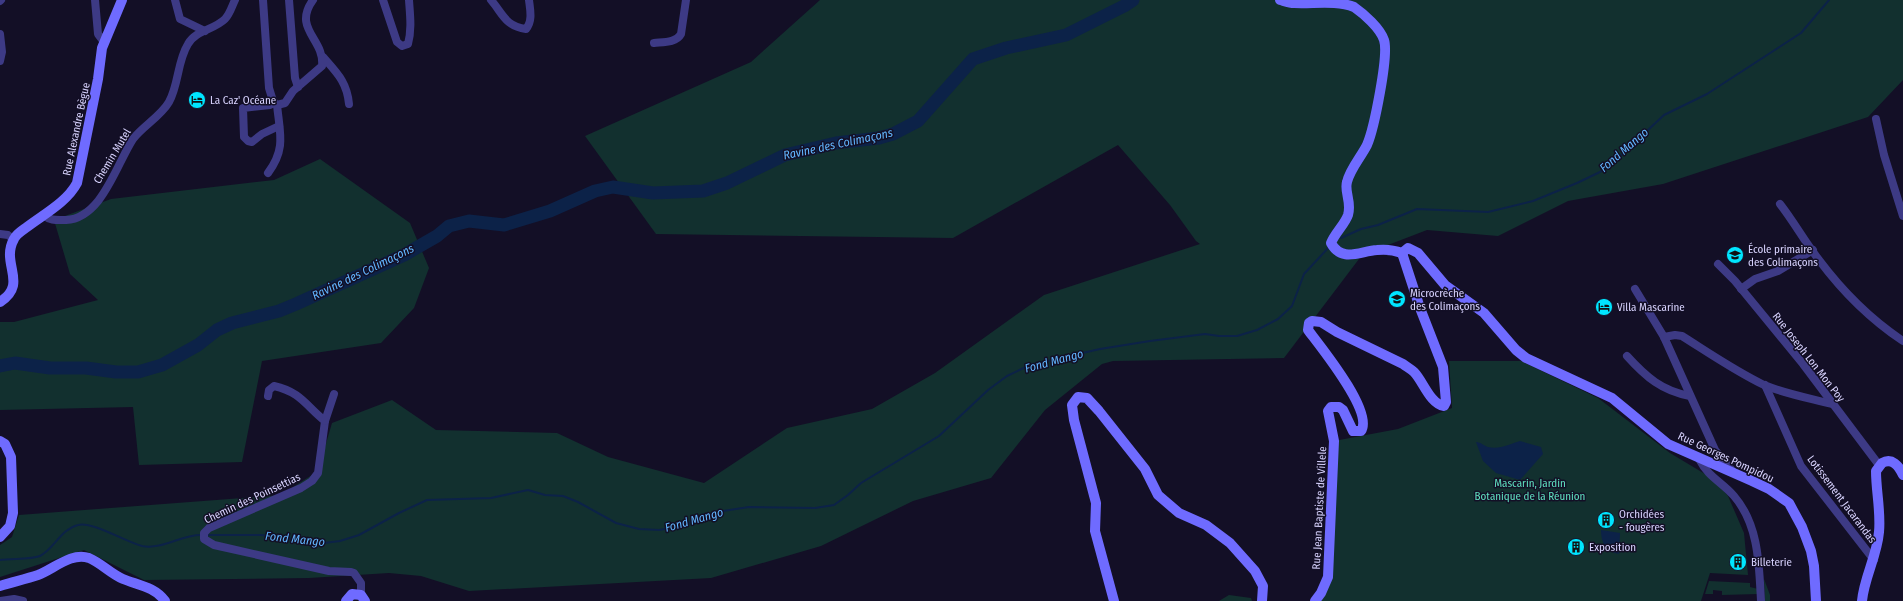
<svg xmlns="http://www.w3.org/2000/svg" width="1903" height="601" font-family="'Fira Sans Condensed',sans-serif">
<rect width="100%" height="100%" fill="#130f26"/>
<!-- green -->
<g fill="#12302f">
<polygon points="820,0 1903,0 1903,80 1868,117 1663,184 1568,201 1498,236 1427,230 1362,255 1284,358 1113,361 1102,364 1045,410 991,478 913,501 821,546 711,578 469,591 421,576 389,573 309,578 144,580 84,550 0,577 0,545 12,537 19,515 281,495 318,471 332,423 392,400 436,430 557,433 608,457 704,483 787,428 872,409 935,373 1044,295 1200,244 1196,241 1170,205 1118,145 953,238 656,234 585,136 751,62"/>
<polygon points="320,159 410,223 429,268 414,308 381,343 262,361 242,462 139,465 133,407 0,410 0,322 14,322 98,300 70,274 54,220 111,199 274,180"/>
<polygon points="1449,361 1521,361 1598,398 1670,453 1715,480 1728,496 1744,533 1748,575 1710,573 1701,601 1315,601 1328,577 1334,441 1398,429 1452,408"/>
<polygon points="1764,579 1770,595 1770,601 1765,601"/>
<polygon points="1709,581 1750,583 1750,587 1758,589 1758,594 1722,595 1722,591 1713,590 1713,594 1705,594"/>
<polygon points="1229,595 1251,598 1252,601 1219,601"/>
</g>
<!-- water -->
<g fill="#0c2248">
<path d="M 1520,441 L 1541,447 L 1543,454 L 1520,480 L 1496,473 L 1483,461 L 1476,442 C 1481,442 1484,446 1488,447 C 1499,450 1510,444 1520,441 Z"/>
<path d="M 1601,530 L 1620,533 L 1619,554 C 1606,552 1601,543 1601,530 Z"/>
</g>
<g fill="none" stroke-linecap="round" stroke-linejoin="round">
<!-- stream -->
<g stroke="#0c2248" stroke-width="2">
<polyline points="1341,238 1361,229 1378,225 1417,209 1488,212 1533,201 1577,183 1600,172 1617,159 1664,115 1707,94 1801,33 1829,0"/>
<polyline points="206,535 261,535 324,543 340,541 359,535 399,513 427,500 491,498 528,490 545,495 563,496 578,502 616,523 639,529 659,530 677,527 723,511 749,507 815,508 834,505 848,495 861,483 939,436 988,390 1007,376 1030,365 1100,349 1150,341 1205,334 1219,336 1237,336 1257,330 1278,319 1292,306 1304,274 1330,246"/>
<path d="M 0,560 C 11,558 30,560 40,556 C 54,549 61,529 78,525 C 92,521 126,542 142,546 C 163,550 182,534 202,535"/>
</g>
<!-- river -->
<polyline stroke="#0c2248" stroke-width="13" points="0,366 15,363 50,368 86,368 116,372 138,372 162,365 198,345 217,330 232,323 279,311 296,304 404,255 437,236 449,226 469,221 504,225 550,211 595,191 613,187 653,193 703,191 727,183 785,155 836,143 879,138 893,134 918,121 973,59 1006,48 1066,35 1124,6 1133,0"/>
<!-- street -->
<g stroke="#3d3a85" stroke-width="8">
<polyline points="95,0 98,34 104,42"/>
<polyline points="175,0 180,19 205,31"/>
<path d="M 263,0 L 269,88 L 273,101 L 277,105 L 285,103 L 293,91 L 322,66 C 325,39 292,29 313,0"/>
<polyline points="289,0 295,78 298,87"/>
<path d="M 383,0 L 397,42 L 402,46 L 408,44 C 412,29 410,15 409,0"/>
<path d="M 491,0 C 503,14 505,26 526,29 C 533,21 530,9 529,0"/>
<polyline points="0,1 1,0"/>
<polyline points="0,34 2,52 0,61"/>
<path d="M 654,43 C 663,42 676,43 681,34 L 686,0"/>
<path d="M 323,57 C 337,73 347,82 349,104"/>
<polyline points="274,103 270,105 243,108 244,137 248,141 252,142 262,134 279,126"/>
<polyline points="1876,119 1884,155 1903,216"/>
<path d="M 268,173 C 286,149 280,134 277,105"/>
<path d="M 1780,204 C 1794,222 1805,242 1819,260 C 1843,292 1870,319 1903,341"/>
<path d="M 43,215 C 51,221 56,220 66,220 C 102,218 116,165 133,139 C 143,126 161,116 169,102 C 179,84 177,62 188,44 C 196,30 214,30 225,19 C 230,14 232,6 235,0"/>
<polyline points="0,234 8,235 13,239"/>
<polyline points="1718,264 1735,281 1803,364 1879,465"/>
<polyline points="1635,289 1664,337 1715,450 1734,473"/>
<polyline points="1741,289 1755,279 1778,271 1813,250"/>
<path d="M 1664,337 L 1675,335 L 1682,336 C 1709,353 1735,371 1764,385 C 1786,394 1809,398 1832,404"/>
<path d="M 1627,356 C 1646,377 1662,391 1690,396"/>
<polyline points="1765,385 1801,466 1874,560"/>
<path d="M 268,396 L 269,390 L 274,386 C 301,392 306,406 325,421 L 318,473 L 312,481 L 301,488 L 209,528 L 204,533 L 204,539 L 214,545 L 329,571 L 351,572 L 354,573 L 361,583 L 361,595"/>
<polyline points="325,421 334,394"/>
<path d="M 1699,459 C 1709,478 1721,481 1734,496 C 1759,525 1759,565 1761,601"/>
<polyline points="0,601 14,599 23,601"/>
</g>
<!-- secondary -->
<g stroke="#6f6bff" stroke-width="10">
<path d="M 1280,0 C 1284,1 1289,3 1294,3 C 1314,4 1336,0 1354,7 C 1364,14 1380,28 1384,40 C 1389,55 1374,129 1367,145 C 1361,157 1350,169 1347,182 C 1344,192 1352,202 1348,215 C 1345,224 1335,233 1331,243 C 1342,263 1360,251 1377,250 C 1386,249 1394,250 1402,253"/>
<polyline points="1402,253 1408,248 1418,253 1445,285 1484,313 1516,350 1526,358 1612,398 1668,444 1752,481 1769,489 1789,503 1802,527 1811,551 1814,566 1816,601"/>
<path d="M 0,302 C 29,283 0,264 14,239 C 16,234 23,230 27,227 C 44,214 67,202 77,183 L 98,79 L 102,48 L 122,0"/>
<polyline points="0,441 5,444 11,457 13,513 10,526 0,537"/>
<path d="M 0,586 C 13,582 26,579 38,575 C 54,569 71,552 89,558 C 101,563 111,574 123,579 C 138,585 155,587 165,601"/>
<polyline points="346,601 352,594 361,595 365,601"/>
<polyline points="1114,601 1095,531 1096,503 1074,420 1072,405 1078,397 1087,398 1099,411 1145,469 1158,495 1179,513 1206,525 1230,543 1255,571 1263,586 1262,601"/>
<path d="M 1315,601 L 1321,593 L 1328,577 L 1334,441 L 1328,411 L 1331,407 L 1339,407 L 1343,410 L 1353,431 L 1361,431 C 1374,412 1320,346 1308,330 L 1309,323 L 1312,321 L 1321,322 L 1337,332 L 1403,364 C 1407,367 1411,369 1414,372 C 1423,381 1430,404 1444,406 L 1446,402 L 1443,367 L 1420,308 L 1402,253"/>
<path d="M 1862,601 C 1864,578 1877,556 1879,532 C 1881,512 1876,491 1876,471 L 1882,463 C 1892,457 1899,466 1903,475"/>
</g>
</g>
<!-- icons -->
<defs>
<g id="hotel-disc" transform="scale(0.9)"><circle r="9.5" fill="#00e5ff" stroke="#130f26"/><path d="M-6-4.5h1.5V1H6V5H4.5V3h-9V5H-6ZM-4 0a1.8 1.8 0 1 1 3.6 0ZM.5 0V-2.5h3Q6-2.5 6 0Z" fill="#111"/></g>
<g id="school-disc" transform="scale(0.9)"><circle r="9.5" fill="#00e5ff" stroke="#130f26"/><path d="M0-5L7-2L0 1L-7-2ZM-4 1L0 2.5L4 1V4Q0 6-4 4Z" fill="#111"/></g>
<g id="building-disc" transform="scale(0.9)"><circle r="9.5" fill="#00e5ff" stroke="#130f26"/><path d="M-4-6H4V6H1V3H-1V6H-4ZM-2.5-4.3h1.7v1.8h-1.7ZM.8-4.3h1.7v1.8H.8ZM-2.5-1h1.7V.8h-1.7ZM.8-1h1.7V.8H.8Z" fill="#111"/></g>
</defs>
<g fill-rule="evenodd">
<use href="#hotel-disc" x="197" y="100"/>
<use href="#school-disc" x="1735" y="255"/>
<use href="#school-disc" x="1397" y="299"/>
<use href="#hotel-disc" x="1604" y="307"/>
<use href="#building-disc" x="1606" y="520"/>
<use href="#building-disc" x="1576" y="547"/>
<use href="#building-disc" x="1738" y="562"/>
</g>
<g text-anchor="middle" stroke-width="3" stroke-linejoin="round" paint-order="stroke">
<!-- poi labels -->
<g font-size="11" fill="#d9d4ff" stroke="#130f26" text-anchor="start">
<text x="210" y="104">La Caz' Océane</text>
<text x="1748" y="253">École primaire<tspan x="1748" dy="13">des Colimaçons</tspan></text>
<text x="1410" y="297">Microcrèche<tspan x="1410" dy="13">des Colimaçons</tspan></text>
<text x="1617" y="311">Villa Mascarine</text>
<text x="1619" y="518">Orchidées<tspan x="1619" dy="13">- fougères</tspan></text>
<text x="1589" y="551">Exposition</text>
<text x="1751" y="566">Billeterie</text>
</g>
<!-- street labels -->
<g font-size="11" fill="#d9d4ff" stroke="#130f26">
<text transform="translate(76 129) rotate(-78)" y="4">Rue Alexandre Bègue</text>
<text transform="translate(112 156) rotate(-59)" y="4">Chemin Mutel</text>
<text transform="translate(1809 357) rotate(52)" y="4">Rue Joseph Lon Mon Poy</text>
<text transform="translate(1726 457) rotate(25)" y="4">Rue Georges Pompidou</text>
<text transform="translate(252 498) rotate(-25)" y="4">Chemin des Poinsettias</text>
<text transform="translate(1842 499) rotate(53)" y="4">Lotissement Jacarandas</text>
<text transform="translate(1319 508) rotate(-87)" y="4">Rue Jean Baptiste de Villele</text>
</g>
<!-- park labels -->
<g font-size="11" fill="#5fe0c0" stroke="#130f26">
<text x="1530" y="487">Mascarin, Jardin<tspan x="1530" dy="13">Botanique de la Réunion</tspan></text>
</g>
<!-- water labels -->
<g font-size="12" font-style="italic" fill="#62b6ff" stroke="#130f26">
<text transform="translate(838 144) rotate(-12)" y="4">Ravine des Colimaçons</text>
<text transform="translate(1624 150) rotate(-41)" y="4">Fond Mango</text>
<text transform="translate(363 272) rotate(-26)" y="4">Ravine des Colimaçons</text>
<text transform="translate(1054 361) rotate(-15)" y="4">Fond Mango</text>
<text transform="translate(694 520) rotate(-16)" y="4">Fond Mango</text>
<text transform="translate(295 539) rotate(6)" y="4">Fond Mango</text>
</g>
</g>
</svg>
